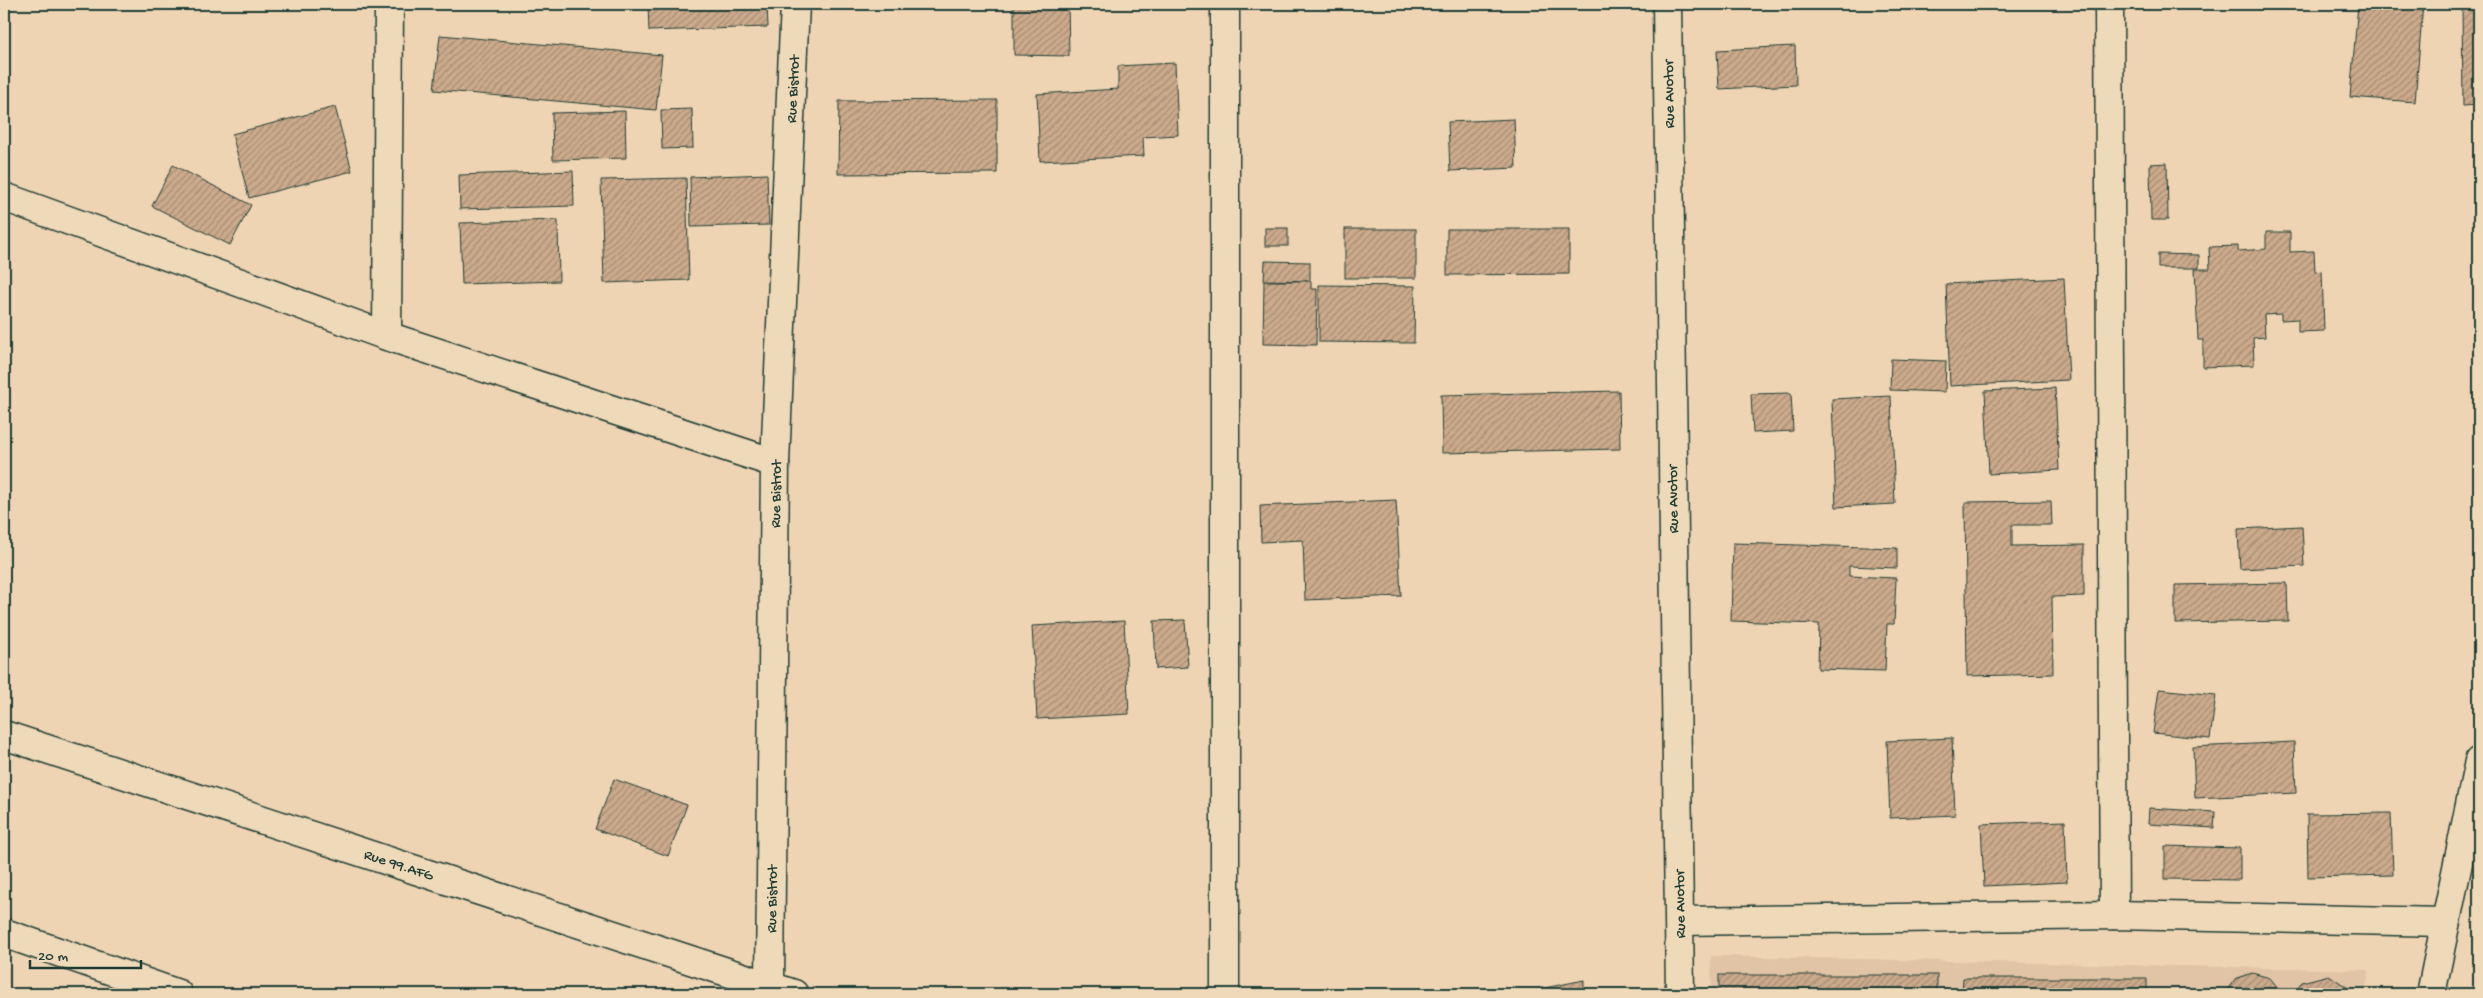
<svg xmlns="http://www.w3.org/2000/svg" width="2483" height="998" font-family="'Gochi Hand',sans-serif">
<defs>
<pattern id="building-hatch" width="6" height="6" patternUnits="userSpaceOnUse" patternTransform="scale(1.25)"><rect width="6" height="6" fill="#ccaa8c"/><path d="M-1 1l2-2M0 6l6-6M5 7l2-2" fill="none" stroke="#a58c73"/></pattern>
</defs>
<rect width="100%" height="100%" fill="#eed4b3"/>
<filter id="ink" filterUnits="userSpaceOnUse"><feTurbulence type="fractalNoise" baseFrequency=".02" numOctaves="2"/><feDisplacementMap in="SourceGraphic" scale="10" xChannelSelector="R" yChannelSelector="G"/><feConvolveMatrix kernelMatrix="1 2 1 2 8 2 1 2 1" color-interpolation-filters="sRGB"/></filter>
<g filter="url(#ink)">
<!-- built -->
<polygon fill="#e0c4a5" points="1711,956 2369,970 2365,994 1712,994"/>
<!-- building -->
<g fill="url(#building-hatch)" stroke="#1f3d34">
<polygon points="648,4 767,4 768,27 649,31"/>
<polygon points="1014,4 1068,4 1069,56 1014,55"/>
<polygon points="2358,4 2423,4 2415,102 2350,97"/>
<polygon points="2462,4 2479,4 2479,105 2463,106"/>
<polygon points="440,35 662,55 656,110 434,90"/>
<polygon points="1795,46 1796,85 1719,89 1717,50"/>
<polygon points="1175,63 1178,135 1143,137 1144,156 1040,161 1037,94 1118,89 1118,66"/>
<polygon points="997,100 997,173 838,174 839,101"/>
<polygon points="335,107 352,171 249,198 232,134"/>
<polygon points="692,109 693,148 662,149 661,110"/>
<polygon points="625,111 626,158 553,160 552,113"/>
<polygon points="1514,119 1516,168 1450,171 1448,122"/>
<polygon points="2167,163 2168,220 2151,220 2150,164"/>
<polygon points="173,165 251,205 230,245 152,206"/>
<polygon points="573,171 574,206 460,209 459,175"/>
<polygon points="767,174 769,225 691,227 690,177"/>
<polygon points="686,178 689,280 604,283 601,180"/>
<polygon points="558,220 559,281 462,284 460,223"/>
<rect x="1265" y="228" width="23" height="18"/>
<rect x="1345" y="229" width="71" height="49"/>
<polygon points="1447,229 1569,229 1569,274 1447,275"/>
<polygon points="2266,232 2290,232 2290,252 2314,251 2315,272 2322,271 2324,331 2298,332 2298,319 2281,320 2281,314 2264,315 2265,337 2253,338 2254,365 2203,367 2203,340 2198,340 2195,269 2210,269 2209,247 2238,246 2238,251 2266,249"/>
<polygon points="2158,254 2199,255 2199,268 2158,268"/>
<polygon points="1265,261 1310,262 1310,281 1264,280"/>
<polygon points="2064,278 2069,380 1950,386 1946,284"/>
<polygon points="1264,281 1311,281 1311,289 1317,289 1316,345 1263,344"/>
<polygon points="1319,285 1415,286 1414,343 1319,342"/>
<polygon points="1891,359 1946,361 1945,392 1890,390"/>
<polygon points="2055,388 2059,470 1989,474 1985,391"/>
<polygon points="1619,391 1620,449 1442,453 1441,395"/>
<polygon points="1791,393 1793,431 1753,433 1751,394"/>
<polygon points="1891,396 1895,504 1836,507 1832,399"/>
<polygon points="1396,500 1401,596 1305,600 1303,540 1261,542 1260,506"/>
<polygon points="2051,501 2052,525 2012,525 2012,546 2084,545 2084,596 2052,597 2053,674 1967,676 1965,502"/>
<polygon points="2302,526 2304,566 2240,569 2238,529"/>
<polygon points="1733,543 1897,548 1897,568 1849,566 1849,576 1896,578 1894,624 1887,624 1885,671 1818,669 1819,624 1731,621"/>
<polygon points="2287,583 2288,621 2175,623 2175,585"/>
<polygon points="1185,620 1188,667 1156,669 1154,621"/>
<polygon points="1124,621 1129,714 1037,719 1032,626"/>
<polygon points="2159,689 2216,695 2210,739 2153,733"/>
<polygon points="1952,738 1955,815 1890,818 1887,741"/>
<polygon points="2294,742 2296,793 2195,798 2193,747"/>
<polygon points="614,779 687,805 668,856 595,829"/>
<polygon points="2149,808 2215,812 2214,828 2148,824"/>
<polygon points="2391,813 2393,875 2308,877 2307,814"/>
<polygon points="2065,821 2067,882 1984,886 1981,824"/>
<polygon points="2165,846 2240,848 2240,880 2165,879"/>
<polygon points="2252,973 2270,978 2283,994 2224,994 2235,979"/>
<rect x="1719" y="975" width="218" height="19"/>
<polygon points="2329,975 2348,988 2350,994 2294,994 2302,982"/>
<polygon points="1963,978 2147,978 2147,994 1962,994"/>
<polygon points="1584,980 1584,994 1515,994"/>
</g>
<g fill="none" stroke-linecap="round" stroke-linejoin="round">
<!-- street casing -->
<g stroke="#1f3d34" stroke-width="31">
<g id="street">
<polyline points="1667,4 1680,994"/>
<polyline points="2109,4 2114,915"/>
<polyline points="4,197 387,336 775,463"/>
<polyline points="387,336 389,4"/>
<polyline points="4,735 794,994"/>
<polyline points="1680,921 2114,915 2444,922"/>
<polyline points="4,933 178,994"/>
<polyline points="770,984 775,463 795,4"/>
<polyline points="1225,994 1225,4"/>
<polyline points="2431,994 2479,761"/>
</g>
</g>
<!-- street -->
<use href="#street" stroke="#eed9b8" stroke-width="28"/>
</g>
</g>
<g text-anchor="middle" stroke-width="4.5" stroke-linejoin="round" paint-order="stroke">
<!-- street labels -->
<g font-size="15" fill="#1f3d34" stroke="#eed9b8">
<text transform="translate(792 89) rotate(-87)" y="5">Rue Bistrot</text>
<text transform="translate(1668 94) rotate(-91)" y="5">Rue Avotor</text>
<text transform="translate(775 494) rotate(-89)" y="5">Rue Bistrot</text>
<text transform="translate(1672 499) rotate(-91)" y="5">Rue Avotor</text>
<text transform="translate(399 864) rotate(18)" y="5">Rue 99.AFG</text>
<text transform="translate(771 899) rotate(-89)" y="5">Rue Bistrot</text>
<text transform="translate(1679 904) rotate(-91)" y="5">Rue Avotor</text>
</g>
</g>
<!-- margin -->
<rect width="2483" height="998" fill="none" stroke="#eed9b8" stroke-width="20"/>
<rect x="10" y="10" width="2463" height="978" fill="none" stroke="#1f3d34" stroke-width="2" filter="url(#ink)"/>
<!-- scale -->
<path d="M30 960v8h111v-8" fill="none" stroke="#1f3d34" stroke-width="2.5"/>
<text x="38" y="960" font-size="15" fill="#1f3d34" stroke="#eed9b8" stroke-width="4" paint-order="stroke">20 m</text>
</svg>
